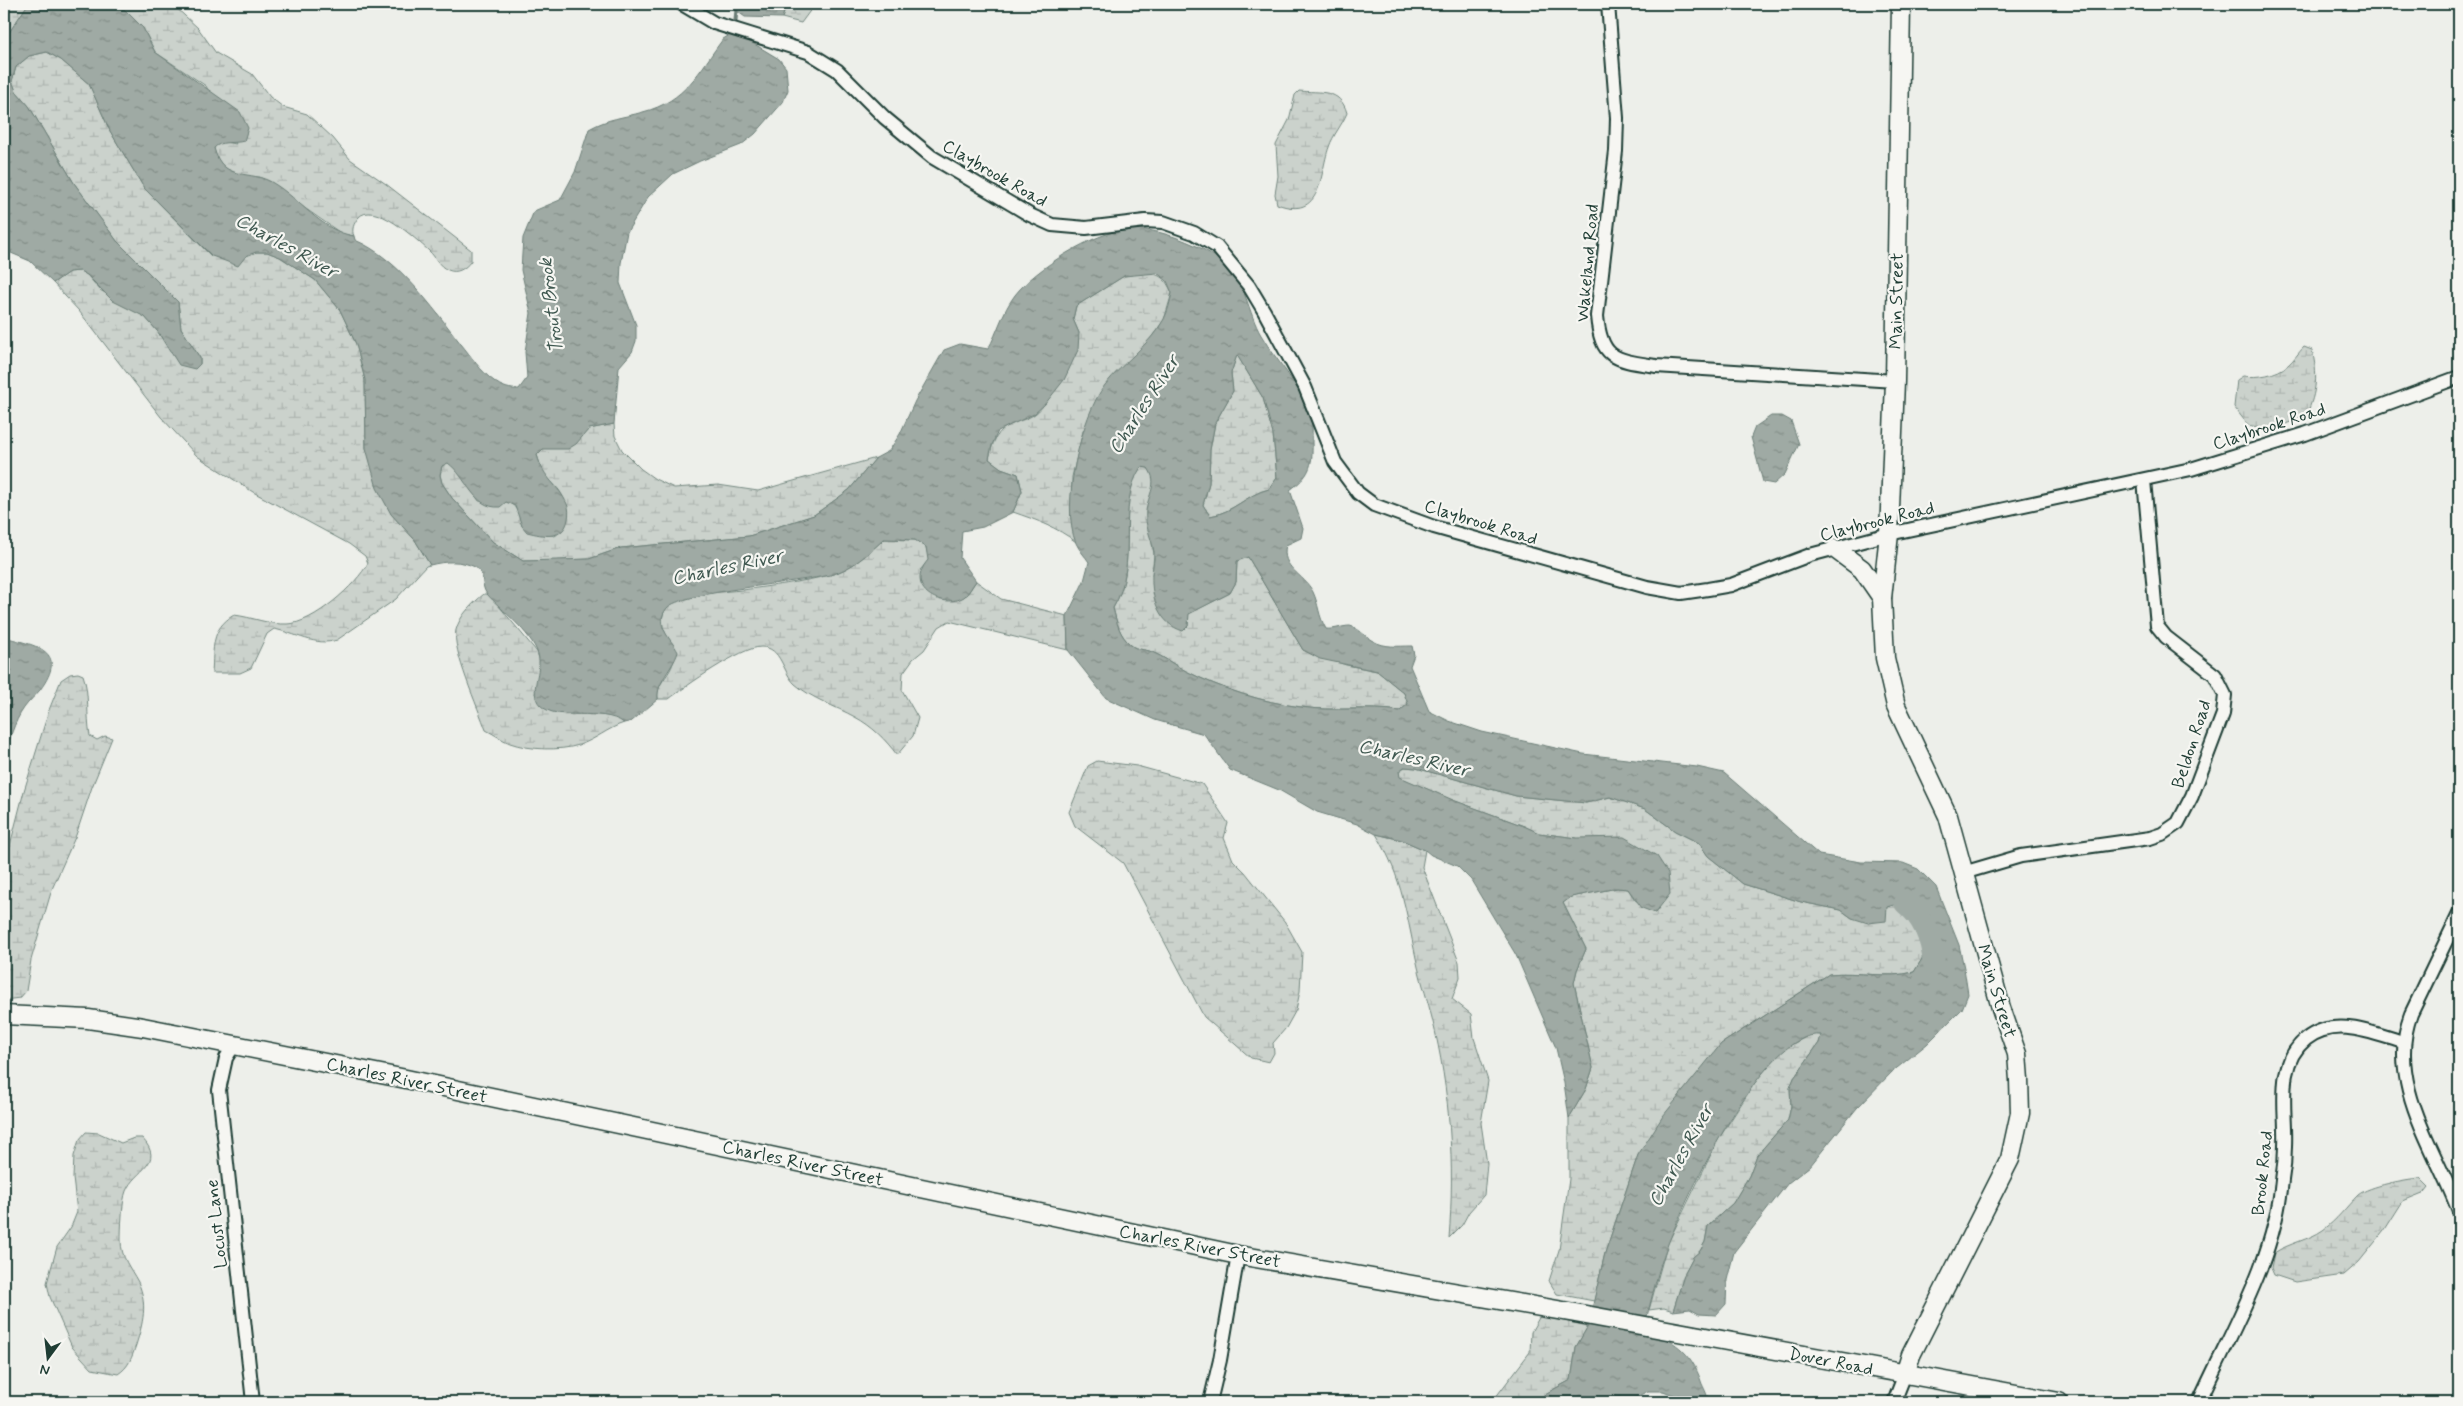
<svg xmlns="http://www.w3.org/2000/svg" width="2463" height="1406" font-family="Mynerve,sans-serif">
<defs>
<pattern id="wetland-marsh" width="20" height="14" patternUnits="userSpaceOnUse" patternTransform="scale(1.25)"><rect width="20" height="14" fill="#cbd2cc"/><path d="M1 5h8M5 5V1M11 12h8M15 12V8" fill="none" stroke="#aeb5b0"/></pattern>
<pattern id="water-ripples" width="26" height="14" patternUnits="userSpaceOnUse" patternTransform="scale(1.25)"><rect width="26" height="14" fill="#9faaa4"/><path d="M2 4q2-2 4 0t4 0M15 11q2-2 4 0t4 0" fill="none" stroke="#818c86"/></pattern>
</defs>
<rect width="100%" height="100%" fill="#edefea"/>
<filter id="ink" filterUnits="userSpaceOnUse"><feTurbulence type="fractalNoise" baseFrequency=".02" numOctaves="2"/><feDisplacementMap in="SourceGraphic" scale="10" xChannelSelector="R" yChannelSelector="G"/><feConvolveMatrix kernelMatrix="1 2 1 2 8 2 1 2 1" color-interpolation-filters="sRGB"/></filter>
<g filter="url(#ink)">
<!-- wetland -->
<g fill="url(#wetland-marsh)" stroke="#758880">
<polygon points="4,4 28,4 4,41"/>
<path d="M 106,4 L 172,4 L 198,28 L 216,53 L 252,74 L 270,97 L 283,107 L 307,114 L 333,138 L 350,159 L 386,184 L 471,250 L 471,261 C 465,269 457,274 448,270 C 438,266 436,257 429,251 C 416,239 373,199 358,218 C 354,223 351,230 354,236 L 342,234 L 260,177 L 243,176 L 225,168 L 216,158 L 214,148 L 216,145 L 224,142 L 236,144 L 206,86 L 155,52 L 143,28 L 125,10 Z"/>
<polygon points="787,4 815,4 801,23 782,18"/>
<path d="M 47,52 L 61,60 L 89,84 L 110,131 L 144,188 L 211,256 L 246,256 L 256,252 L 267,252 L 280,257 L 315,280 L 340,310 L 356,344 L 365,380 L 366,448 L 391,514 L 415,540 L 430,565 L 426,566 L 396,599 L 337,640 C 316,647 295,633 274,629 L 267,634 L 251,668 L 240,673 L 212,673 C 214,648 210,629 234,615 C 252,617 270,625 287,624 C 313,624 357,584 368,563 L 365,556 L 349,544 L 253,492 L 197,456 L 161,417 L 79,311 L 53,283 L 69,272 L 80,271 L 87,275 L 100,290 L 145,317 L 158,332 L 170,352 L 200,364 L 200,358 L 181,328 L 178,302 L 117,241 L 74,183 L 29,106 L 16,91 L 12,81 L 16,67 L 29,56 Z"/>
<path d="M 1299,91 C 1320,93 1340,88 1347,113 C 1342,125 1333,135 1329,147 C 1319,175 1323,221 1277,204 L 1275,194 L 1278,176 L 1276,145 L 1289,120 L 1295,95 Z"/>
<path d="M 1142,273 C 1159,273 1165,277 1172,293 L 1164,320 L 1083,431 L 1072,477 L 1071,518 L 1076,542 C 1057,527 1036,520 1013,512 L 1022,491 L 1018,474 L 1001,468 L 989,459 C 998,409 1027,432 1045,403 C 1059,381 1068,356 1079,333 L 1073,319 L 1076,306 L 1124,276 Z"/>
<path d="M 2304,347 L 2312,350 C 2318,375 2317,391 2306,416 L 2270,430 L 2248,425 L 2234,407 L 2237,380 L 2243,376 C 2257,378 2277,375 2288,365 C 2294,360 2298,353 2304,347 Z"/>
<path d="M 1237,355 L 1263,398 L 1273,434 L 1277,478 L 1269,489 C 1247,494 1233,513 1210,516 L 1203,505 L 1209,483 L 1210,450 L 1215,423 L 1233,391 L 1231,373 Z"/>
<path d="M 614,424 L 615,436 L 622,450 L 641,469 L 655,479 L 674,488 L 718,485 L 758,491 L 876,458 L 849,490 L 814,515 L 749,536 L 621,548 L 589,559 L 546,561 L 523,561 L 493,542 L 452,498 L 442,483 L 440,475 L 442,466 L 448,462 L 457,470 L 479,501 C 506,502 515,495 522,526 L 555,536 C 570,526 570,511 562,495 C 558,486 547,480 542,470 C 540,466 539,460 537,455 L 543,449 L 583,435 L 589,429 Z"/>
<path d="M 1140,467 L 1148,468 L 1153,475 L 1154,486 L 1146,512 L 1154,554 L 1152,575 L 1188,626 L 1188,614 L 1230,593 L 1236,582 L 1237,561 L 1248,557 L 1303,650 L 1346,665 L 1377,671 L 1404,693 L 1408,704 L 1400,711 C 1368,706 1334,712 1301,707 C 1262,702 1221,689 1186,671 C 1174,665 1164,657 1152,652 C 1145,649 1136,650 1131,645 C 1119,635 1117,623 1113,608 C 1141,562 1114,509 1140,467 Z"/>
<path d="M 884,539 L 915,540 L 926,547 L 929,560 L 920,570 L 966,596 L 976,581 L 1001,599 L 1067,616 L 1068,650 L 949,621 L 939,627 L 924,650 L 913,659 L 903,673 L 902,690 L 918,718 L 913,736 L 897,755 C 886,740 872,726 855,717 C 835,706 812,699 795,684 C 782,672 782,647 761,647 C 741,647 686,686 669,699 L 658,699 C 656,686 664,681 670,670 C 674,664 674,654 675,647 C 663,635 654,611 675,602 C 695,592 721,592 743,590 C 771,586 802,582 830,575 C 852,569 868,554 884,539 Z"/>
<path d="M 484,594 L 489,594 L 537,652 L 541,665 L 535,694 L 592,714 L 616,717 L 624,723 C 608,728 595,740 579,745 C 560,751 529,750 510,743 C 502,740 494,734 486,730 C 479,710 451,648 456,630 C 460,615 472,604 484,594 Z"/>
<path d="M 78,673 L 83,675 C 90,694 86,715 90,736 L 97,740 L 105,736 L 112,738 L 92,787 L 76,835 L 52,889 L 31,960 L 26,991 L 20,998 L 4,1000 L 4,894 L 6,861 L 24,791 L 49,710 L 61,680 L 70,674 Z"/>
<polygon points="1097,761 1137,766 1202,784 1228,823 1224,838 1233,860 1245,872 1285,922 1302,952 1300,991 1296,1010 1286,1028 1273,1043 1274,1053 1269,1062 1251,1058 1204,1017 1123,863 1075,826 1069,812 1088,766"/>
<path d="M 1405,767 L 1416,768 L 1516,796 L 1586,803 L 1610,797 L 1645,809 L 1675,831 L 1699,843 L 1708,856 L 1743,884 L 1801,902 L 1841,910 L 1852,918 L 1897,904 L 1906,916 L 1928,929 L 1922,959 L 1914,972 C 1887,979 1858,971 1829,974 L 1721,1044 L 1638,1155 L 1605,1253 L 1594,1301 L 1557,1294 L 1549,1281 L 1559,1250 L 1569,1179 L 1569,1118 L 1586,1089 L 1593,1068 L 1574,983 L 1577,970 L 1586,949 L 1563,903 L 1571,897 L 1617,888 L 1628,889 L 1635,900 L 1655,913 L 1577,838 L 1538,833 L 1524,826 L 1452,800 L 1399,777 L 1399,771 Z"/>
<path d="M 1376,834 L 1402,840 L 1425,850 L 1422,867 L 1459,962 L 1460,977 L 1452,999 L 1471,1014 L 1474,1038 L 1488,1081 L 1481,1123 L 1487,1164 L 1484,1195 L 1469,1212 L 1462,1225 L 1449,1238 C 1455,1165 1450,1090 1432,1018 C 1428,1001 1422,984 1418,967 C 1407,919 1403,877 1376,834 Z"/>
<polygon points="1812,1034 1822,1035 1819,1043 1794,1078 1790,1088 1791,1106 1788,1120 1757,1155 1749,1176 1733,1203 1708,1226 1705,1242 1700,1251 1693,1257 1685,1272 1673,1311 1664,1308 1649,1310 1667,1245 1718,1140 1758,1078 1785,1048"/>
<path d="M 86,1132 L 99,1133 L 121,1143 L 134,1138 L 142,1138 C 166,1164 135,1169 126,1191 C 122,1201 121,1229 121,1240 C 121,1258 130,1267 138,1282 C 148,1304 143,1323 136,1345 C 132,1357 129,1367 118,1374 L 92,1369 L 72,1347 L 50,1297 L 47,1283 L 57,1247 L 71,1227 L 77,1212 L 73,1178 L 74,1156 L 79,1140 Z"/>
<path d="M 2420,1178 L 2429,1187 L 2425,1192 L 2403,1201 L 2384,1231 L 2359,1262 L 2344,1275 L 2295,1282 L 2274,1275 L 2271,1268 L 2274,1253 C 2289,1243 2309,1240 2323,1230 C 2337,1220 2346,1207 2358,1195 C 2369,1186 2406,1179 2420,1178 Z"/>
<polygon points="1540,1316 1588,1326 1576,1347 1571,1380 1545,1394 1541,1402 1492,1402 1530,1352 1531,1332"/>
</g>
<!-- water -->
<g fill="url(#water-ripples)" stroke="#6c7e77" fill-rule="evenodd">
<path d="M 28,4 L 106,4 L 125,10 L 143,28 L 155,52 L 240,112 L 248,128 L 244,141 C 234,144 221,140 214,148 C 223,183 251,169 273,183 C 300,199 321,231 354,236 L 355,240 C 398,258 433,308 461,344 C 471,356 481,372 494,381 C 501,387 511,390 519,389 L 527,378 L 525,352 L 531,313 L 521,270 L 523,238 L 534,211 L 560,200 L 575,172 L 589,129 C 609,118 622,118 643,112 C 686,101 699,71 723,39 L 730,35 L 741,36 L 779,59 L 786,68 L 788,90 L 783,102 L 755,134 L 741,145 L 700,161 L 673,174 L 648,197 L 627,232 L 621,263 L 620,283 L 636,325 L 636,341 L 632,352 L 619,367 L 614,424 L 589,429 L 576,444 L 568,449 L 543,449 L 537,455 C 544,480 558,484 567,504 C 569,508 569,514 568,519 C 564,541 543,536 527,532 L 522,526 L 515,506 L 506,502 L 500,507 C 473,509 467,477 448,463 L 442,466 L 440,475 L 442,483 L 452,498 L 493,542 L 523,561 L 589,559 L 621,548 L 749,536 L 814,515 L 849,490 L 876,458 L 889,451 L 900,434 L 915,401 L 944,350 L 960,344 L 988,349 C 998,332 1002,312 1015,295 C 1035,269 1094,232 1128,229 C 1157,227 1204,245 1226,265 C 1246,283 1248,313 1261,335 C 1277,362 1301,386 1310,416 C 1313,424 1312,434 1312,442 C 1313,467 1309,476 1290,490 L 1303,528 L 1301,538 L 1286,545 C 1280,568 1304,574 1313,592 C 1319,605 1318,615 1326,629 C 1334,630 1342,626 1350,626 C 1359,628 1365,637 1373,641 C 1385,648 1398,646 1412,646 L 1414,655 L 1410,666 L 1429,711 L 1449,721 L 1482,732 L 1583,754 L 1697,767 L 1724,773 L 1819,855 L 1861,862 L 1903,863 L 1918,869 L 1936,887 L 1959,945 L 1964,968 L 1968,994 L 1962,1009 L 1927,1044 L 1892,1072 L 1857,1108 L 1810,1166 L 1788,1183 L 1734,1252 L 1727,1280 L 1726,1304 L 1716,1315 L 1699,1314 L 1690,1309 L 1673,1311 L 1685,1272 L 1693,1257 L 1700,1251 L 1705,1242 L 1708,1226 L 1733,1203 L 1749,1176 L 1757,1155 L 1788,1120 L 1791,1106 L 1790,1088 L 1794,1078 L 1819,1043 L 1821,1035 C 1765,1028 1686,1198 1668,1244 C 1658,1269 1652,1298 1645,1324 C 1674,1345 1690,1347 1702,1384 C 1705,1390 1708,1396 1708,1402 L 1682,1402 L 1674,1395 L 1663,1391 L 1648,1391 L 1632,1399 L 1631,1402 L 1541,1402 L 1545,1394 L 1571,1380 L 1576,1347 L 1588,1326 L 1605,1253 L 1638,1155 L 1663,1116 L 1721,1044 L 1829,974 C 1858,971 1887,979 1914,972 L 1922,959 L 1928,929 L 1906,915 L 1897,904 L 1887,907 L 1886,921 L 1868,923 L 1852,918 L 1841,910 L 1801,902 L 1743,884 L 1708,856 L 1699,843 L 1675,831 L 1645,809 L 1610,797 L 1586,803 L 1516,796 L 1416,768 L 1404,767 L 1399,771 L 1400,777 L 1453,800 L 1524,826 L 1539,833 L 1577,838 L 1624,837 L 1657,856 L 1668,873 L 1670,894 L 1655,913 L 1642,908 L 1628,889 L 1617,888 L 1571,897 L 1563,903 L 1586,949 L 1577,970 L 1574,983 L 1593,1068 L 1586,1089 L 1569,1118 L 1564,1083 L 1556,1048 L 1516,955 L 1471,880 L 1457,866 L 1431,855 L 1425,850 L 1402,840 L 1376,834 L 1357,824 L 1317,812 L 1279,790 L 1230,770 L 1204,734 L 1155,720 L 1106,698 L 1068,650 L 1067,616 L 1084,581 L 1089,562 C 1085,556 1079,550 1076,543 C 1060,506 1081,416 1105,385 C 1123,362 1150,345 1164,319 C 1168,311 1170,302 1172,293 L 1167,281 L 1157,273 L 1124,276 L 1076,306 L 1073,319 L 1079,333 L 1078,350 L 1064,380 L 1045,404 L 1034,414 L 998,431 L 992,445 L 989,459 L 1001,468 L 1018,474 L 1022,491 L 1013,512 L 983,527 L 962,531 L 960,558 L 976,581 C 972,586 969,593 964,597 C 943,610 903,589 928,560 L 926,547 L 915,540 L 884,539 C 868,554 852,569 830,575 C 802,582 680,592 667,608 C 653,625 671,638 678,652 C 673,669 656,682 658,699 L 632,721 L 624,723 C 601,706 557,723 540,705 C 528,692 543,670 538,654 C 531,632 501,610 487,594 C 480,586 486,573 475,567 C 460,560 446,561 430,565 L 415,540 L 391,514 L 377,488 L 366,448 L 365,380 L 356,344 L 340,310 L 315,280 L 280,257 L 267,252 L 256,252 L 246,256 L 238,266 L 212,256 L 144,188 L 110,131 L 89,84 L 61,60 L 47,52 L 29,56 L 16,67 L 12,81 L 16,91 L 29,106 L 74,183 L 117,241 L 178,302 L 181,328 L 200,358 L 200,364 L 195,369 L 179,365 L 158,332 L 145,317 L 113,301 L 87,275 L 80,271 L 69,272 L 53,283 L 30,261 L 4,250 L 4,40 ZM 1237,355 L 1263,398 L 1273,434 L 1277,478 L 1269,489 C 1247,494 1233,513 1210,516 L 1203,505 L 1209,483 L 1210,450 L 1215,423 L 1233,391 L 1231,373 ZM 1141,467 L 1148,468 C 1159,484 1148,494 1146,511 C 1144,525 1152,539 1154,552 C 1155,560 1152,568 1152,575 C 1151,598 1159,624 1183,631 L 1188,626 L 1189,614 L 1230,593 L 1236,582 L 1237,561 L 1248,557 L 1303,650 L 1320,659 L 1377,671 L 1404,693 L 1408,704 L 1400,711 C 1368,706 1334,712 1301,707 C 1262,702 1221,689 1186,671 C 1174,665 1164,657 1152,652 C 1145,649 1136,650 1131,645 C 1119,635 1117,623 1113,608 C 1141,562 1114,508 1141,467 Z"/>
<polygon points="727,4 787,4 782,18 745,17"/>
<polygon points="1771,416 1782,416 1791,421 1799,444 1785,474 1774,484 1763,482 1751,437 1755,427"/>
<path d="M 4,637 C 37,646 69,650 40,690 C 35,696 29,701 24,708 C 14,722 9,741 4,758 Z"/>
</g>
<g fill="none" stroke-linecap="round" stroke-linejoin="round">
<!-- stream -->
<polyline stroke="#6c7e77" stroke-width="4" points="735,26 737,4"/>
<!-- river -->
<path stroke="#9faaa4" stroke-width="22" d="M 1905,903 C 1924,918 1932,940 1934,964"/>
<!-- street casing -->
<g stroke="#1f3d34" stroke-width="16">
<g id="street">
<polyline points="682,4 714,23 808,52 837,70 885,118 932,157 1030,215 1052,225 1086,228 1145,221 1163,222 1194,233 1217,247 1249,286 1264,311 1305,387 1335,462 1358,493 1374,505 1434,527 1647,587 1681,593 1708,589 1731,585 1810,555 1889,534 2191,469 2305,434 2459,377"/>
<path d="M 1608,4 L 1617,118 L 1616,151 L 1597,316 C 1601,360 1616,360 1656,366 L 1895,381"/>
<polyline points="1963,873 2021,856 2150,838 2162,834 2178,823 2192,796 2223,714 2225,695 2215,675 2166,637 2157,626 2144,480"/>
<path d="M 2459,914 L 2411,1014 C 2385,1082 2437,1151 2459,1212"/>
<polyline points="234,1045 226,1058 219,1090 253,1402"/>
<polyline points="1210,1402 1220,1360 1238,1255"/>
<polyline points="1894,1402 1905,1374"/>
<path d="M 2199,1402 C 2231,1331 2275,1260 2282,1180 C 2284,1169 2285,1158 2285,1146 C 2287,1111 2274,1065 2306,1039 C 2335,1016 2372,1033 2403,1042"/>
</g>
</g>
<!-- secondary casing -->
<g stroke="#1f3d34" stroke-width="21">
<g id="secondary">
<polyline points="1901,4 1895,381 1889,534 1882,598 1885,658 1896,706 1948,816 2001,1008 2017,1054 2019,1080 2020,1113 2010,1159 1911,1355 1905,1374"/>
<polyline points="1835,549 1862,569 1882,598"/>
<polyline points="4,1015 88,1019 143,1027 406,1079 1238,1255 1575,1313 2059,1402"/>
</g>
</g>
<!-- street -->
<use href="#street" stroke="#f6f6f2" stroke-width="12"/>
<!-- secondary -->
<use href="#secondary" stroke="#f6f6f2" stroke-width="18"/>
</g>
</g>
<g text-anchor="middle" stroke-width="4.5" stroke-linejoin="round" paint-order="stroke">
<!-- street labels -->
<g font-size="18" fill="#1f3d34" stroke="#f6f6f2">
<text transform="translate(995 173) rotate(30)" y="6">Claybrook Road</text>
<text transform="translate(1587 263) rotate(-85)" y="6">Wakeland Road</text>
<text transform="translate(1896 301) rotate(-89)" y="6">Main Street</text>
<text transform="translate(2269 426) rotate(-18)" y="6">Claybrook Road</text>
<text transform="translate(1877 521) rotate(-14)" y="6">Claybrook Road</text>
<text transform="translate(1481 522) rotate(17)" y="6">Claybrook Road</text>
<text transform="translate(2191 744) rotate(-72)" y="6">Beldon Road</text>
<text transform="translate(1997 991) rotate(73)" y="6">Main Street</text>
<text transform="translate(407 1080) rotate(12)" y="6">Charles River Street</text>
<text transform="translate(803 1163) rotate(12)" y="6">Charles River Street</text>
<text transform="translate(2262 1173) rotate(-84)" y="6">Brook Road</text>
<text transform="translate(216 1224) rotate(-96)" y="6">Locust Lane</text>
<text transform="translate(1200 1246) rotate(11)" y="6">Charles River Street</text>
<text transform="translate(1831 1361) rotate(11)" y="6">Dover Road</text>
</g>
<!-- water labels -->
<g font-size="19" font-style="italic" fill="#3f5850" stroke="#f6f6f2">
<text transform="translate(287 245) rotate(29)" y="7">Charles River</text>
<text transform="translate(550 306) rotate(-97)" y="7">Trout Brook</text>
<text transform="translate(1143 404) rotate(-57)" y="7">Charles River</text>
<text transform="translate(727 566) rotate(-12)" y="7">Charles River</text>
<text transform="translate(1414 757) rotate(13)" y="7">Charles River</text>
<text transform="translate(1680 1155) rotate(-61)" y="7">Charles River</text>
</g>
</g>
<!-- margin -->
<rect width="2463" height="1406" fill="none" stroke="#f6f6f2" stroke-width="20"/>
<rect x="10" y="10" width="2443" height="1386" fill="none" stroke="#1f3d34" stroke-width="2" filter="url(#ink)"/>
<!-- north arrow -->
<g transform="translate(48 1358) rotate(195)" stroke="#f6f6f2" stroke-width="4" paint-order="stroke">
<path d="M0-4L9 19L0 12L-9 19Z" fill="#1f3d34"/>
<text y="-8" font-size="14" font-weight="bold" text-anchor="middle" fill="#1f3d34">N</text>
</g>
</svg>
